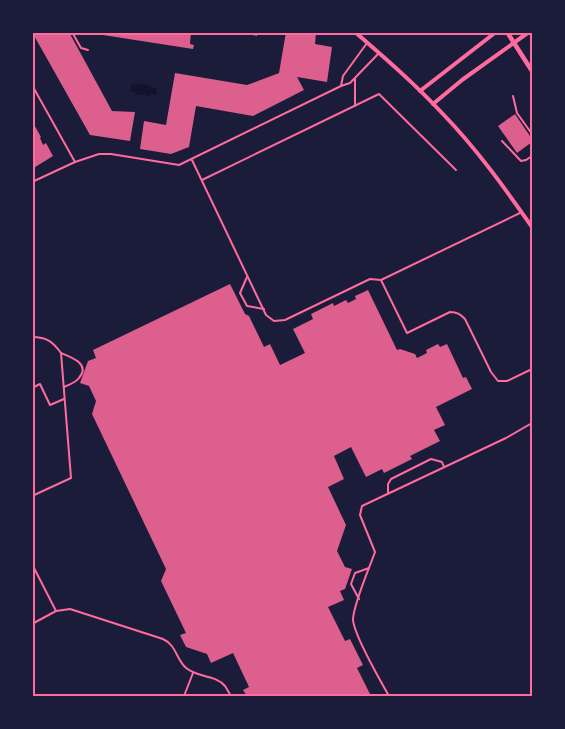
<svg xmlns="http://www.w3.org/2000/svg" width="565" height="729" font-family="'Libre Baskerville',serif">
<rect width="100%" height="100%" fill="#1b1b3a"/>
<!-- water -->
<polygon fill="#12122b" points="137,83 151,86 151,87 157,88 156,95 150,94 150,96 135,94 136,92 130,91 132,84 137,85"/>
<!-- building -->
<g fill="#dd5f8e">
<polygon points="32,32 69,32 112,111 135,112 130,141 90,135"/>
<polygon points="104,32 191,32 190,44 194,45 193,49 103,35"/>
<polygon points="240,32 257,32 257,36"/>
<polygon points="286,32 316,32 315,44 332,47 327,82 297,77 304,90 253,116 196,106 189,147 171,154 140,149 144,121 166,125 175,73 247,85 279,73"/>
<polygon points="515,114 532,139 532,142 517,153 498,126"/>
<polygon points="32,121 41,137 40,138 43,145 46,143 53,156 32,169"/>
<polygon points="230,284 245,314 249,316 264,347 270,344 280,365 305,353 293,329 313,319 311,314 333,303 334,306 346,300 348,303 356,299 355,296 368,290 397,350 400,349 415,354 417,358 427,353 426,350 438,344 440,347 447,344 463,378 466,377 472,389 436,407 445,425 434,430 440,441 410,456 412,459 384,473 382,469 366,477 351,447 334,456 344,479 328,487 346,525 337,551 345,567 352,569 345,589 340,591 344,600 328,607 345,641 350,639 363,665 357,668 371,696 247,696 243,690 249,687 233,653 211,663 207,654 186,647 180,635 186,633 161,581 166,569 92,414 96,401 89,386 80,383 88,361 96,358 93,350"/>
</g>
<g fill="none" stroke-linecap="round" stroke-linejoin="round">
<!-- service -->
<g stroke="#ff6b9d" stroke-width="2">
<polyline points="72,32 81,48 88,50"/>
<polyline points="367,43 343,76 341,86 350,83 379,53"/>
<polyline points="32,85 75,162"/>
<polyline points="513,96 517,113 532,134"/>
<polyline points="355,106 355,79"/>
<polyline points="502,141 521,161 526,160 532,156"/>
<polyline points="192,160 266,315 274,321 285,320 370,279 381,280 522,212"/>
<polyline points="202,180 379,94 456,170"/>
<polyline points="32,182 75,162 99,154 111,154 179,165 341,86"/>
<polyline points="247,277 240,293 247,306 264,309"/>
<path d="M 381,280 L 407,333 L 450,312 C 457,312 460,314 465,319 L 491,372 L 498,381 L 507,381 L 532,369"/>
<path d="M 32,337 C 47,337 53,342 61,353 L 71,478 L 32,496"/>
<path d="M 61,353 C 71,357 91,364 79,378 C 76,382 69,385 64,387"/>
<polyline points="32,388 40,384 50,405 64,399"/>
<polyline points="388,493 388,484 391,479 431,459 442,462 444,467"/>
<polyline points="32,564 56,611"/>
<polyline points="359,599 351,584 355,573 369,568"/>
<path d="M 32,624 L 56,611 L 70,609 L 163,639 C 176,645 176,658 185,667 C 196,678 215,674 225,686 C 227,689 229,693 231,696"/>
<polyline points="184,696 193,673"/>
<path d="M 389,696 C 381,682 353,632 353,619 C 354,603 369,569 375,552 L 360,515 L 362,506 L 506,438 L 532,423"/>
</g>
<!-- minor -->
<g stroke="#ff6b9d" stroke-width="4">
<path d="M 355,32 C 385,58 415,84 442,113 C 476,148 504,187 532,227"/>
<polyline points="420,91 496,32"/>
<polyline points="433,104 462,80 529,32"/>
</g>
<!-- tertiary -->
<g stroke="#ff6b9d" stroke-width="4.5">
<polyline points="507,32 532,71"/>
<polyline points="531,32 532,34"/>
</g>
</g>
<!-- border -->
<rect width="565" height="729" fill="none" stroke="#1b1b3a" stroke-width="68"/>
<rect x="34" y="34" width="497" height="661" fill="none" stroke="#ff6b9d" stroke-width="2"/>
</svg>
